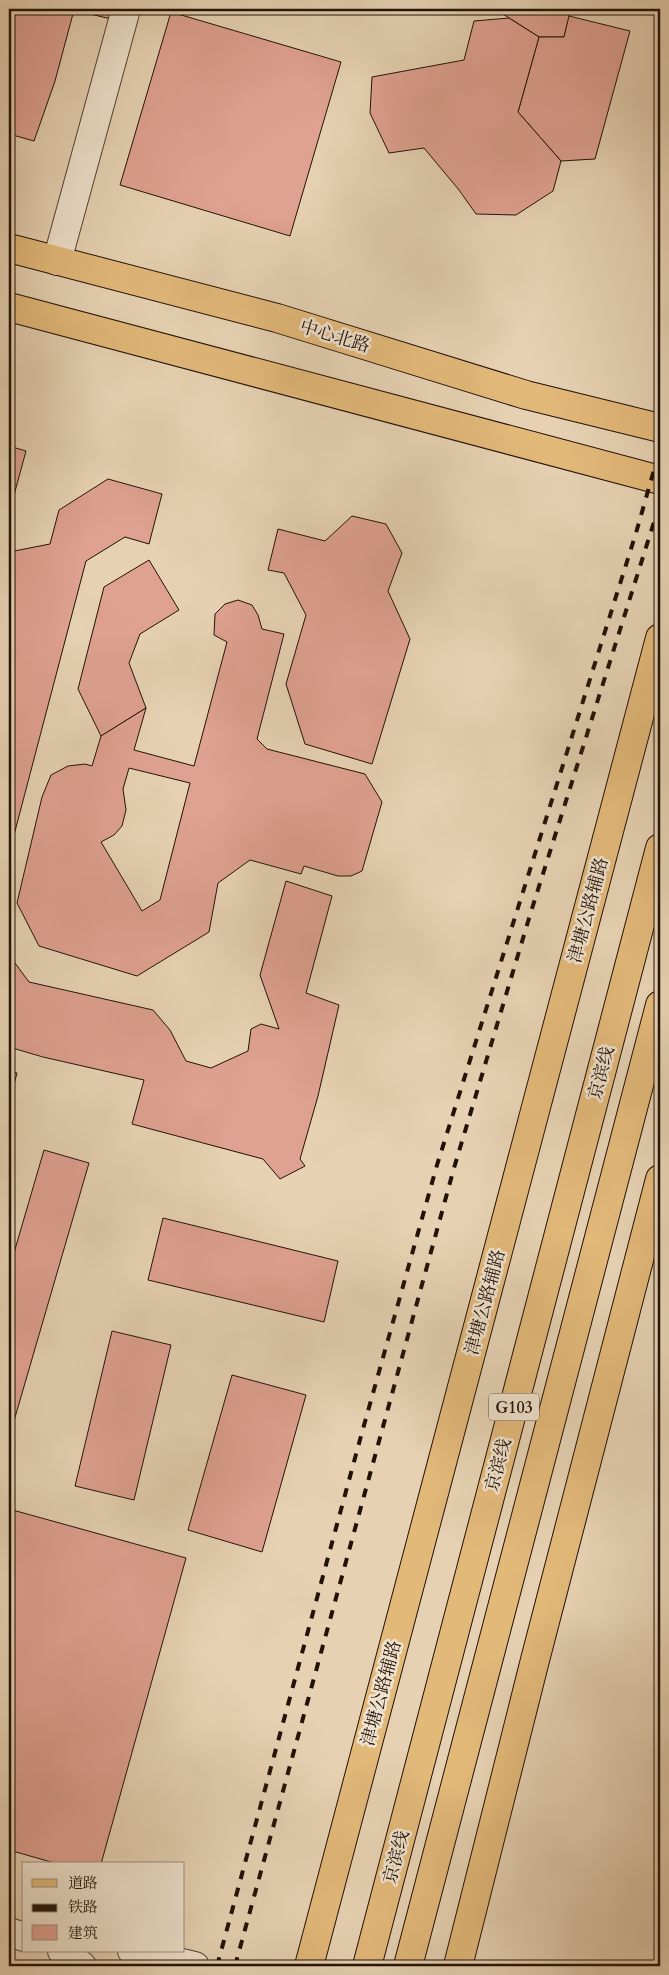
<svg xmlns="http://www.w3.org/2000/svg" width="669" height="1975" font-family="Cardo,'Noto Serif SC',serif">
<rect width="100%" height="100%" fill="#e6d2b3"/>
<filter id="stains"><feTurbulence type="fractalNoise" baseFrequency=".004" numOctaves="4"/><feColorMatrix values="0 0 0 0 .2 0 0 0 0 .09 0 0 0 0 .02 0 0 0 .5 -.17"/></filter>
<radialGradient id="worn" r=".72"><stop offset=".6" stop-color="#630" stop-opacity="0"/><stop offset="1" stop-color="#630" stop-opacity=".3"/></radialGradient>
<!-- building -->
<g fill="#dfa191" stroke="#221107" fill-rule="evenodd">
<polygon points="9,9 118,9 115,20 74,10 55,81 34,141 9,134"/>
<polygon points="495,9 571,9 564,37 539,37"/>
<polygon points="171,12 341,62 290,236 120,185"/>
<polygon points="569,16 630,31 595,159 561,161 518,112 539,37 564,37"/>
<polygon points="509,18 539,37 518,112 561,161 553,191 516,215 476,214 459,190 424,148 389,153 370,113 372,77 464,60 474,21"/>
<polygon points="9,446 26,451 11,506 9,505"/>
<polygon points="108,479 162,494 149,544 125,537 86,561 9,854 9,552 50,544 59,510"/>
<polygon points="352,516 386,524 402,553 388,591 410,639 372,764 305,744 286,684 306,615 284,573 268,570 278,529 325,541"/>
<polygon points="149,560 179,610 140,634 129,663 146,708 101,736 78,689 104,587"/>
<path d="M 238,600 L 252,605 L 258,615 L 262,629 L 284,634 L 257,739 L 267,749 L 365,774 L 382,802 L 362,871 L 351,876 L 338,876 L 304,866 L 301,874 L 250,860 L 218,883 L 209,932 L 137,976 L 39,946 L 17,903 L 42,797 L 51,775 L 68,766 L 85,764 L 92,766 L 101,736 L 146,708 L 134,750 L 194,766 L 227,642 L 214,635 L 215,614 L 225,604 ZM 129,768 L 190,783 L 160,900 L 142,911 L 101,842 L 114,835 L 122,826 L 126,810 L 123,789 Z"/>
<polygon points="286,881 332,896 306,993 339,1005 318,1096 300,1159 305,1166 280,1179 263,1159 132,1124 144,1080 43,1057 9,1047 9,955 29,982 153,1010 170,1030 186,1061 211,1068 248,1051 251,1029 261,1024 279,1029 260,975"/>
<polygon points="9,1071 17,1073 9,1104"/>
<polygon points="44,1150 89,1163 9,1438 9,1270"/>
<polygon points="163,1218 338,1261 324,1322 148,1280"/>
<polygon points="112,1331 171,1345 134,1500 75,1486"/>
<polygon points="232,1375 306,1395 262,1552 188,1530"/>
<polygon points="9,1509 186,1558 101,1864 58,1864 9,1850"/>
</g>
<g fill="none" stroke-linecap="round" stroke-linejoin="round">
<!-- minor casing -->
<g stroke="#534132" stroke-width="30">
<g id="minor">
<polyline points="57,261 126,9"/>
<polyline points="9,1932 24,1937"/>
<polyline points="62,1951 82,1966"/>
<polyline points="132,1951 195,1966"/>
</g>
</g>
<!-- major casing -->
<g stroke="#221107" stroke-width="30">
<g id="major">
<polyline points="9,248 277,318 526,395 660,428"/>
<polyline points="9,307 660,480"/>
<polyline points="309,1966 660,638"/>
<polyline points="458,1966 535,1660 660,1179"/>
</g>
</g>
<!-- highway casing -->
<g stroke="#221107" stroke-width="30">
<g id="highway">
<polyline points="367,1966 660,848"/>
<polyline points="408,1966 660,1005"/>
</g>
</g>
<!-- minor -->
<use href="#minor" stroke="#efe2ce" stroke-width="28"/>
<!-- major -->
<use href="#major" stroke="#e3b97a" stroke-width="28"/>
<!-- highway -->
<use href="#highway" stroke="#e3b97a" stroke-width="28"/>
<!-- rail -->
<g stroke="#221107" stroke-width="4" stroke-dasharray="9 9" stroke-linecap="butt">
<polyline points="217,1966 361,1436 437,1165 636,533 660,449"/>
<polyline points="235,1966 454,1168 530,915 660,503"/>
</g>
</g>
<g text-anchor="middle" stroke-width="5" stroke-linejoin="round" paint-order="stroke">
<!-- shield labels -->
<rect fill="#efe2ce" stroke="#605043" stroke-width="1" x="489" y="1393.5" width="50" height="27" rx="4"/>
<g font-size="16" font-weight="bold" fill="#221107">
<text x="514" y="1413">G103</text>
</g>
<!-- street labels -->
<g font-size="18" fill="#221107" stroke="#efe2ce">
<text transform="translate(335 336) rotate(17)" y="6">中心北路</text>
<text transform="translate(588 910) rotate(-75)" y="6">津塘公路辅路</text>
<text transform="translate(601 1073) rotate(-75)" y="6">京滨线</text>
<text transform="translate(485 1302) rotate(-75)" y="6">津塘公路辅路</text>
<text transform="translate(498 1465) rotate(-75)" y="6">京滨线</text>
<text transform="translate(381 1693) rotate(-75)" y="6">津塘公路辅路</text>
<text transform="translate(396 1857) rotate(-75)" y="6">京滨线</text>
</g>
</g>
<!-- margin -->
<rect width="669" height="1975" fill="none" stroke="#e6d2b3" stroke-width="30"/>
<rect x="10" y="10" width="649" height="1955" fill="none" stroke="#221107" stroke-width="2.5"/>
<rect x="15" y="15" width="639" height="1945" fill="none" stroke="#221107"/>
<!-- legend -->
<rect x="22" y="1862" width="162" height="90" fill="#efe2ce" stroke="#9d8e7e"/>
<rect x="32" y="1879" width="25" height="8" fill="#e3b97a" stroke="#9d8e7e"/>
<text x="68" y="1888" font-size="15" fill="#221107">道路</text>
<rect x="32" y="1904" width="25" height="8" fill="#221107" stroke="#9d8e7e"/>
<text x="68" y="1912" font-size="15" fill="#221107">铁路</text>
<rect x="32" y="1925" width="25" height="15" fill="#dfa191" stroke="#9d8e7e"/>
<text x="68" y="1938" font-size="15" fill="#221107">建筑</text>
<rect width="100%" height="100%" filter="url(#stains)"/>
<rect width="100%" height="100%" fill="url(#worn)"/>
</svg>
